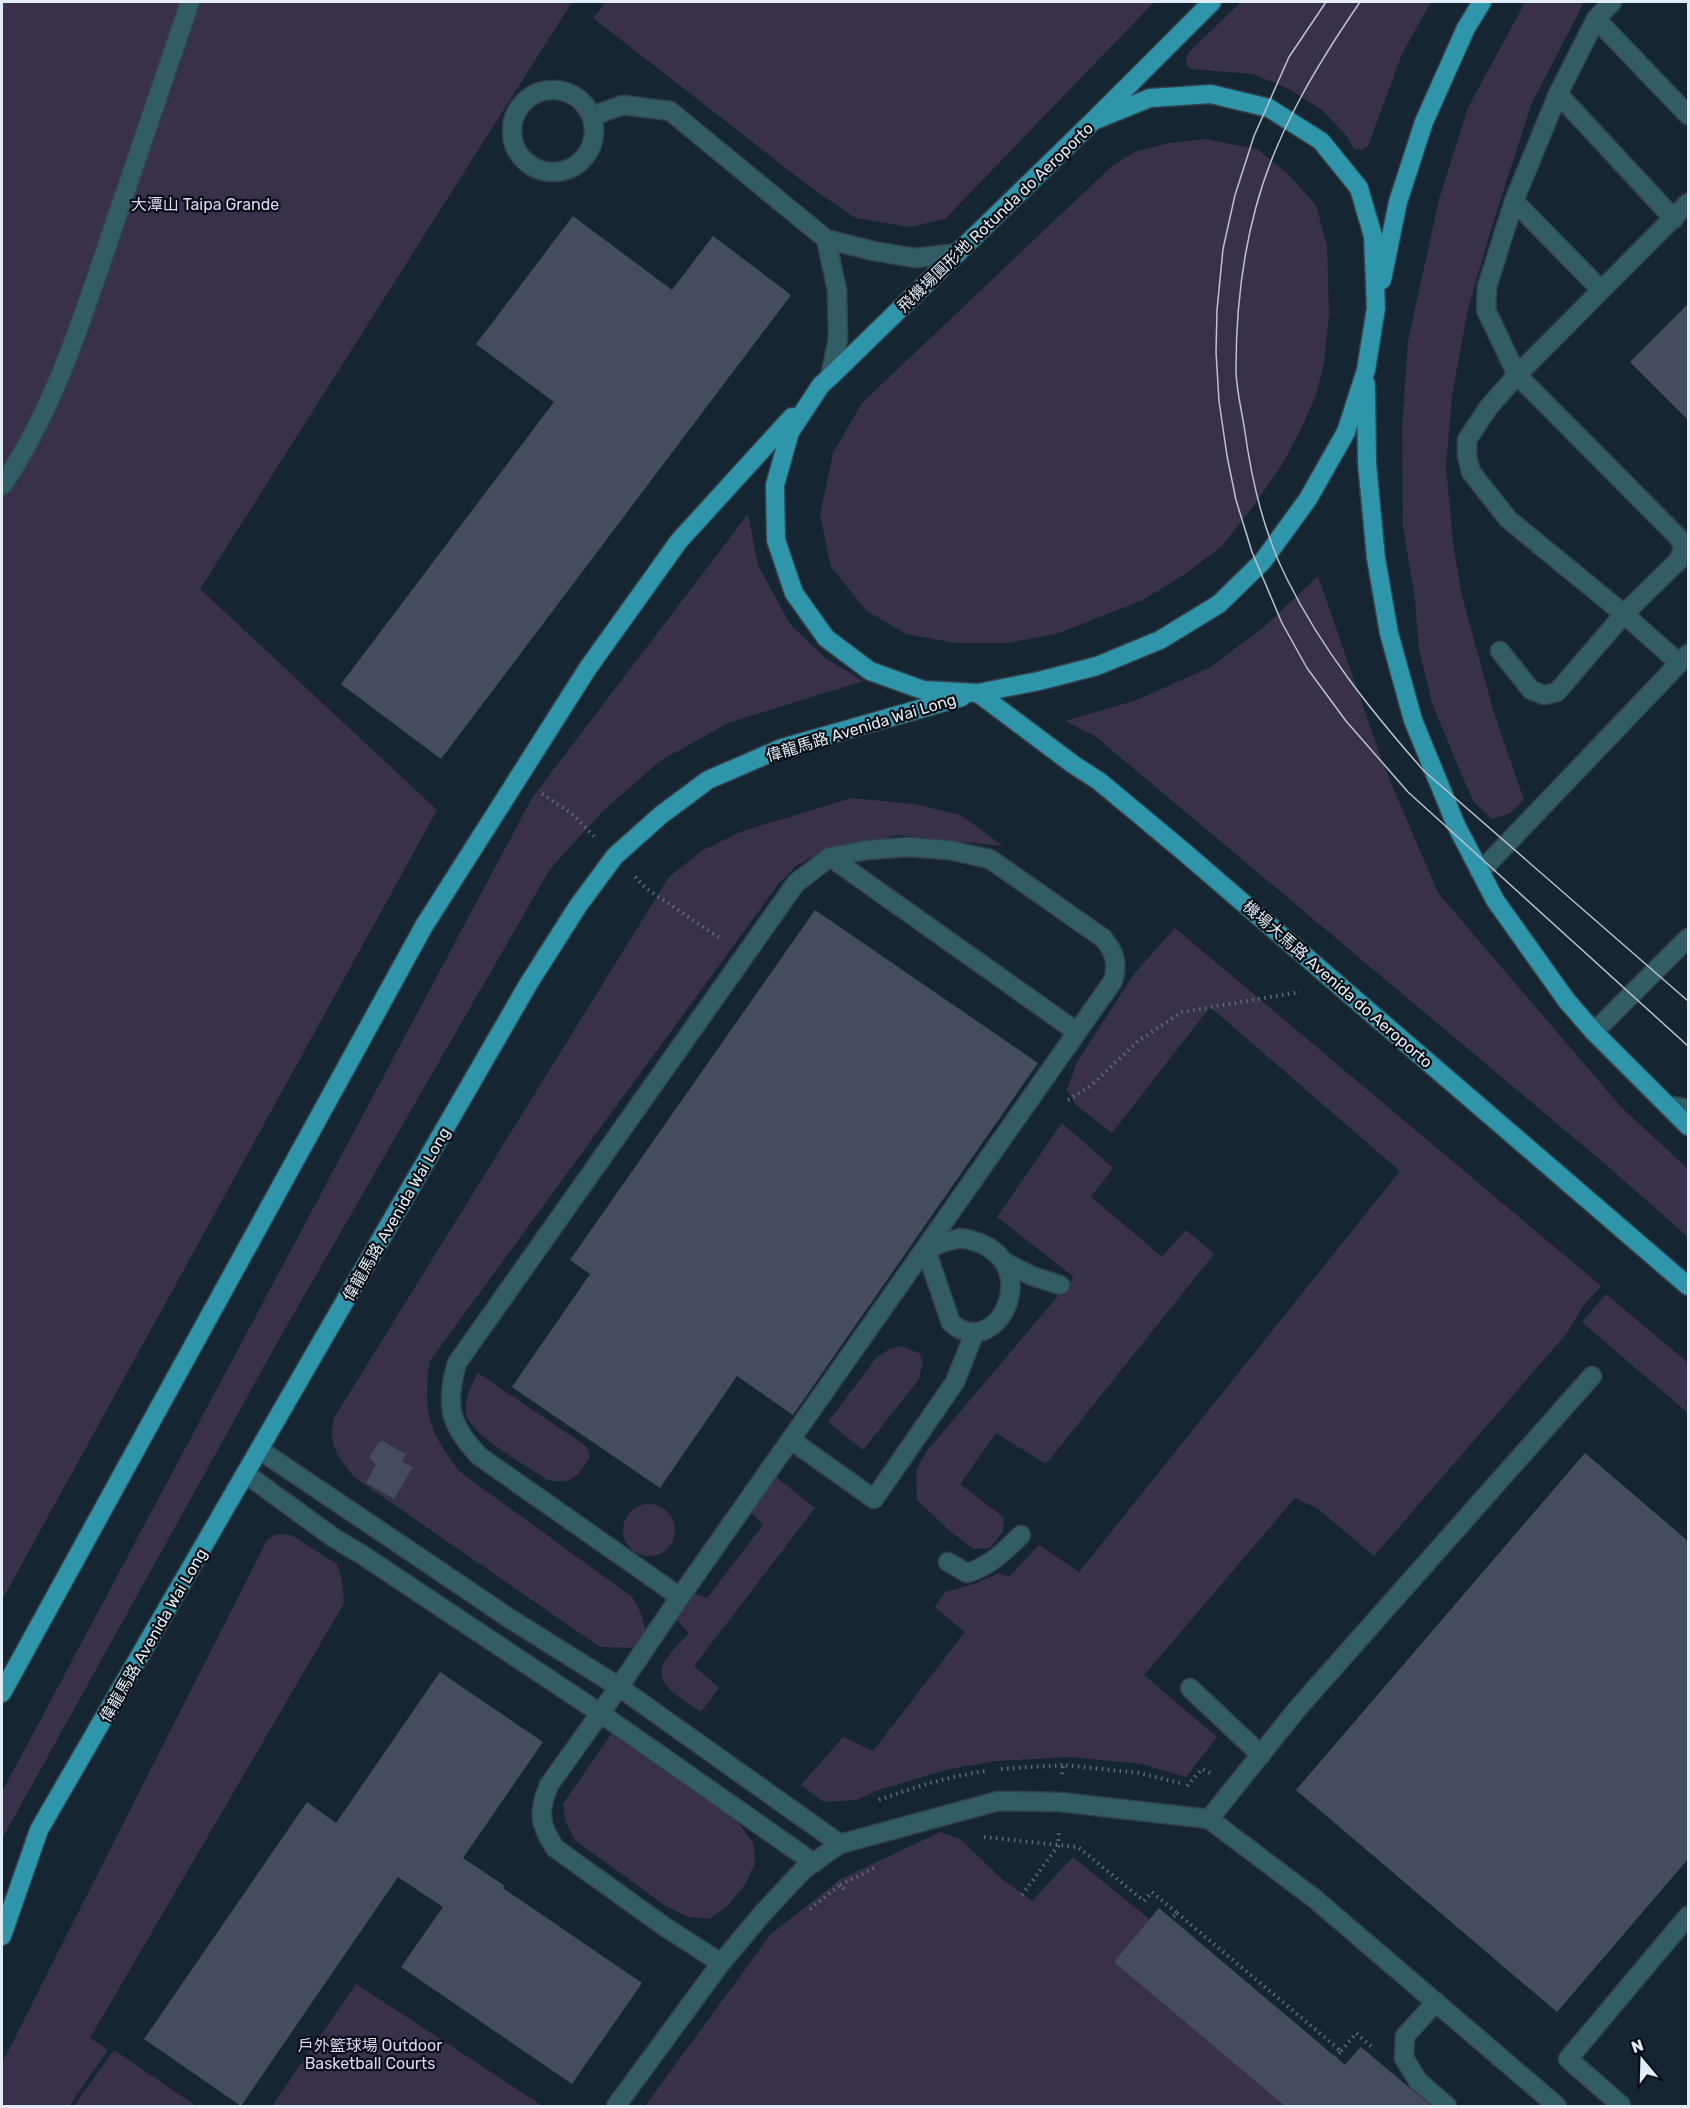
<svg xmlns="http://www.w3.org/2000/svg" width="1690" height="2108" font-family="Rubik,'Noto Sans SC',sans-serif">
<rect width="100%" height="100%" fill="#152632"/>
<!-- green -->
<g fill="#39314c">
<polygon points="2,2 572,2 200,589 437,810 2,1600"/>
<polygon points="606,2 1154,2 945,219 910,227 855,218 805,183 593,18"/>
<polygon points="1241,2 1431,2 1402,54 1368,146 1362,150 1354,149 1346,135 1322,110 1289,89 1253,74 1190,69 1187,65 1186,59 1190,51"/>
<polygon points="1525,2 1584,2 1531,105 1490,233 1468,309 1452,395 1446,466 1453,543 1462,596 1494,713 1524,800 1509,814 1492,819 1474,802 1465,783 1432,703 1419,650 1415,600 1403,526 1402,429 1408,341 1439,199 1468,108"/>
<polygon points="1205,139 1257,149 1287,173 1316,205 1327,246 1329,314 1324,363 1316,395 1302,427 1282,465 1254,505 1222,546 1185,574 1143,600 1056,634 1008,643 956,643 906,634 867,611 831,567 820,515 833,453 862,403 1112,166 1135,152 1169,143"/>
<polygon points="748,514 758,565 790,624 824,657 863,681 728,723 660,761 603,811 550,869 282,1334 2,1839 2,1792 532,798"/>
<polygon points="1318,576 1383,764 1438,893 1621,1107 1688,1169 1688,1237 1604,1163 1095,736 1065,721 1134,701 1209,668 1264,627"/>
<path d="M 852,798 L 914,804 L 961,815 L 1003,846 L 897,835 L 814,856 L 796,866 L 780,882 L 429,1362 C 424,1414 427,1428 459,1471 L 632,1597 C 641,1611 645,1620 645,1637 L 632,1648 L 600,1647 L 354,1477 C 337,1454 328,1447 334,1418 L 669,877 L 703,850 L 743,831 Z"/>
<polygon points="1175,928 1601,1286 1583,1306 1567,1333 1374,1556 1318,1509 1295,1498 1144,1675 1217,1737 1186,1777 1142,1764 1070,1757 996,1761 949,1769 875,1791 857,1800 824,1802 801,1785 843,1737 873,1751 965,1632 935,1607 945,1592 974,1584 999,1573 1009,1577 1039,1545 1079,1572 1400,1171 1210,1007 1112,1133 1076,1105 1067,1090 1077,1062 1134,974"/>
<polygon points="1062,1123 1113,1168 1091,1197 1162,1257 1186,1230 1214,1254 1046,1464 996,1433 960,1484 1002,1516 1004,1520 1003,1532 990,1548 974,1549 952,1533 917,1500 916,1471 926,1452 1074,1277 997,1217"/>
<polygon points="1606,1294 1688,1363 1688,1413 1582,1322"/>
<polygon points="901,1346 919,1353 923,1361 919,1379 863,1450 828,1422 877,1357 890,1349"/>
<path d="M 478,1373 L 586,1446 L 590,1456 C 579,1476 571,1486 548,1480 C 528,1467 475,1437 467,1417 C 462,1402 471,1386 478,1373 Z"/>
<path d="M 777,1478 L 815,1508 L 694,1666 L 719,1688 L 701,1712 C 686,1701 652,1686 664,1663 C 670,1652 681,1642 689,1633 L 676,1619 L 693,1593 L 707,1598 L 763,1525 L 748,1509 Z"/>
<circle cx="649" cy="1530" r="26"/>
<polygon points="277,1534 291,1535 337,1564 342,1580 344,1603 90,2038 108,2050 69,2106 2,2106 2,2063 267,1540"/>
<polygon points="611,1734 737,1821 754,1844 755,1864 746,1883 728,1906 709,1919 689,1917 667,1907 575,1840 565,1821 563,1804"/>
<polygon points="940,1832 960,1839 1004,1881 1032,1901 1073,1857 1149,1919 1344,2065 1361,2047 1431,2106 645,2106 771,1934 841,1879"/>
<polygon points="356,1984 543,2106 272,2106"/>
<polygon points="114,2050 196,2106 74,2106"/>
</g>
<!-- building -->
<g fill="#454c5f">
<polygon points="573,216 672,290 713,236 791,295 441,759 341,684 554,402 476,344"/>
<polygon points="1688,304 1688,420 1630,362"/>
<polygon points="815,910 1038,1063 793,1415 737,1376 660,1488 512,1387 590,1274 570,1260"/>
<polygon points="383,1441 406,1454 402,1462 413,1467 394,1499 366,1483 376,1464 369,1458 379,1442"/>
<polygon points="1585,1453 1688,1541 1688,1859 1557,2012 1296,1790"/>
<polygon points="440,1672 543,1742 463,1858 505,1886 503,1888 642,1983 572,2084 401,1967 443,1907 398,1877 241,2106 144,2039 307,1802 336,1823"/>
<polygon points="1159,1908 1345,2065 1361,2047 1431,2106 1285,2106 1114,1962"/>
</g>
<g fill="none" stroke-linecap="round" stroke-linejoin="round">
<!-- service casing -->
<g stroke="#32424d" stroke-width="21">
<g id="service">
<polyline points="1596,19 1688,115"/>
<circle cx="553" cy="131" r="41"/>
<polyline points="1558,94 1674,219"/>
<polyline points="592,116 623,105 670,111 826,239 873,251 915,258 958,253"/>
<polyline points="1514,201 1601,290"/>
<polyline points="826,239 837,290 838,339 830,377"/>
<polyline points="1500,651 1531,690 1544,695 1557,692 1624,614 1678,561 1684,548 1678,537 1517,375 1486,310 1487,287 1514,201 1558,94 1596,19 1612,2"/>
<polyline points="1679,663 1624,614 1508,519 1471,472 1467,456 1467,440 1488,408 1517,375 1688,203"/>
<polyline points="830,857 1077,1032"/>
<polyline points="1480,872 1688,654"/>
<polyline points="1594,1032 1688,938"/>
<polyline points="1668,1105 1688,1109"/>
<path d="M 961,1238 C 1051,1252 1000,1365 951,1323 L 926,1250 L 944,1242 Z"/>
<polyline points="1004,1262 1032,1276 1060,1285"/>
<polyline points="791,1440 874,1499 955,1382 974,1334"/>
<polyline points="260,1450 512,1620 619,1687 840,1844"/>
<polyline points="246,1474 334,1538 361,1554 600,1713 814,1863"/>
<path d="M 948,1562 L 967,1573 C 990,1566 1004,1552 1021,1535"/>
<path d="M 680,1597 L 479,1456 C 449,1424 445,1405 457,1363 L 796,883 L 830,857 L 867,850 L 908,847 L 949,850 L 990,859 L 1103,938 C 1115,952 1118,964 1113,981 L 680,1597 L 619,1687 L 549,1785 C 538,1811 539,1824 555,1848 L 665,1927 L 721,1963"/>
<polyline points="1190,1688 1261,1755"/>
<polyline points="1209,1819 1298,1708 1592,1376"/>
<polyline points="1436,2002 1405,2036 1404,2058 1418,2081 1447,2106"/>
<polyline points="616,2106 721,1963 763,1913 803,1870 840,1844 998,1801 1060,1802 1209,1819 1315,1899 1557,2106"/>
</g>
</g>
<!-- pedestrian casing -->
<g stroke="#32424d" stroke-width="21">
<polyline id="pedestrian" points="1621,2105 1568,2059 1688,1916"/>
</g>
<!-- tertiary casing -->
<g stroke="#32424d" stroke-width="21">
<path id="tertiary" d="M 2,486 C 53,411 80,325 109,240 C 136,160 163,81 190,2"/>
</g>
<!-- primary casing -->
<g stroke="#32424d" stroke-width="21">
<g id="primary">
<polyline points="1093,121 1150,98 1211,94 1269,108 1321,141 1359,188 1373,236 1376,308 1366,370 1346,432 1308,499 1263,561 1219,604 1160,640 1097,666 1039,681 978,693 923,690 870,671 826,638 794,593 776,540 775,485 790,432 821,385 830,377 1093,121 1212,2"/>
<polyline points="1382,280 1398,202 1424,122 1466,28 1482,2"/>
<polyline points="1366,384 1367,463 1376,558 1389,633 1413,720 1456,825 1495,900 1567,1001 1594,1032 1688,1126"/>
<polyline points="978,693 1074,765 1099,781 1183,851 1688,1286"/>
<polyline points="2,1693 424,926 588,668 679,541 792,417"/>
<polyline points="2,1936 39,1830 529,983 578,906 615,856 661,815 708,780 782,748 962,697"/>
</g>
</g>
<!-- path -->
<g stroke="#5e6c77" stroke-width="4" stroke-dasharray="1.5 4.5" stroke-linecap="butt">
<polyline points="542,794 571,813 594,836"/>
<polyline points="635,877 647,889 721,939"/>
<polyline points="1068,1100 1092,1085 1138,1041 1182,1012 1300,992"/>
<polyline points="1001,1769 1063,1765"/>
<polyline points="1062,1774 1063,1765 1139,1773 1180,1783"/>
<polyline points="1187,1786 1202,1769 1210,1773"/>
<path d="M 879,1800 C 914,1787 948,1777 985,1771"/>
<polyline points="984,1837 1078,1847 1144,1901 1152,1892 1177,1913 1171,1919"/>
<polyline points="844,1889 840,1885 875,1868"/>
<polyline points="1022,1895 1058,1846 1059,1830"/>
<polyline points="810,1909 840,1885"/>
<polyline points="1177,1913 1341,2051 1335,2057"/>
<polyline points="1341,2051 1356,2033 1374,2049"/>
</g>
<!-- service -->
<use href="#service" stroke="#325d67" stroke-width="18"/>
<!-- pedestrian -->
<use href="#pedestrian" stroke="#325d67" stroke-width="18"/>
<!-- tertiary -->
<use href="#tertiary" stroke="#325d67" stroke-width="18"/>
<!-- primary -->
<use href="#primary" stroke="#2e95ab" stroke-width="18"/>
<!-- tram -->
<g stroke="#b9c4ce" stroke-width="1.5">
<polyline points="1326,2 1289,57 1254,136 1235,195 1223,249 1217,310 1216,352 1219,401 1227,456 1236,500 1252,552 1282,623 1307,668 1346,721 1408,792 1688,1046"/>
<path d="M 1360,2 C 1317,65 1276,132 1256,207 C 1242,258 1236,315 1236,369 C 1236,389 1242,411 1245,432 C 1252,482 1264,534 1287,579 C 1322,650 1372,712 1424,771 L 1688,1001"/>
</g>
</g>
<g text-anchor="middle" stroke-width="4.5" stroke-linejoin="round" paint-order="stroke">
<!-- park labels -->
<g font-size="16" fill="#ded4f8" stroke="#070e14">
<text x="205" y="210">大潭山 Taipa Grande</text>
<text x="370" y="2051">戶外籃球場 Outdoor<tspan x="370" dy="18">Basketball Courts</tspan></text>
</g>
<!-- street labels -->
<g font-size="16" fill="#e2ecf5" stroke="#070e14">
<text transform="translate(995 217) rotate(-44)" y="6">飛機場圓形地 Rotunda do Aeroporto</text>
<text transform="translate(861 727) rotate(-17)" y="6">偉龍馬路 Avenida Wai Long</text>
<text transform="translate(1338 984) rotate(41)" y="6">機場大馬路 Avenida do Aeroporto</text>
<text transform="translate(396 1214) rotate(-60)" y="6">偉龍馬路 Avenida Wai Long</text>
<text transform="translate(153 1635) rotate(-60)" y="6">偉龍馬路 Avenida Wai Long</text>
</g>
</g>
<!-- border -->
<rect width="1690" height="2108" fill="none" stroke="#e2ecf5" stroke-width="6"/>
<!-- north arrow -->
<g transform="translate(1642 2060) rotate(341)" stroke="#070e14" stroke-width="4.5" paint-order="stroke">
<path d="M0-4.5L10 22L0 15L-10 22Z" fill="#e2ecf5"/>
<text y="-9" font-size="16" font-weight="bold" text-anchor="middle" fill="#e2ecf5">N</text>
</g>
</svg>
